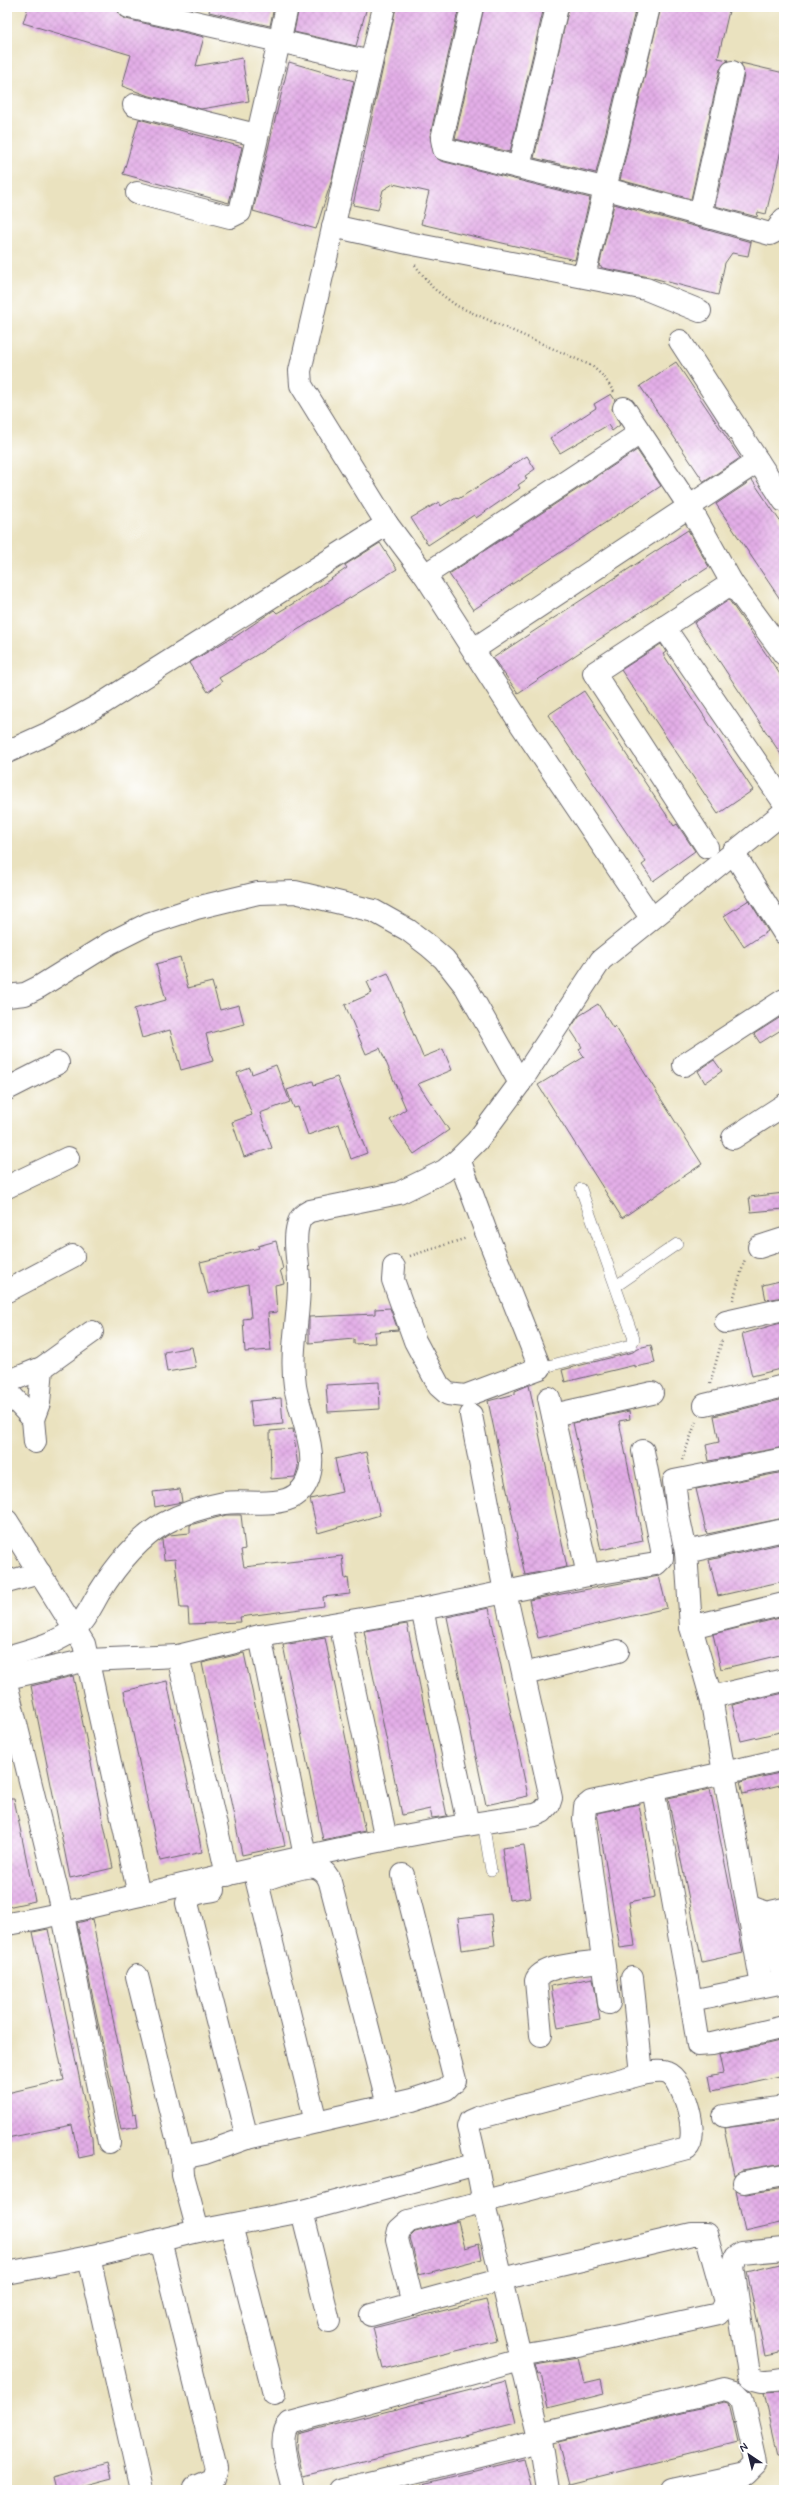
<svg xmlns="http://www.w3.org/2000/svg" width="791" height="2497" font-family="Mynerve,sans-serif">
<defs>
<pattern id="building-cross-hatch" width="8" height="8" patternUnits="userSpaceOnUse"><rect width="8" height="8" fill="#e3aee7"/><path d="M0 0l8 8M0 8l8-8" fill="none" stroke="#c295c7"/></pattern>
</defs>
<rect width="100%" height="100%" fill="#fff"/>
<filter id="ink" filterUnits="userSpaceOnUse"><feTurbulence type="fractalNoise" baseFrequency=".025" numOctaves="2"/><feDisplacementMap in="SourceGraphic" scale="8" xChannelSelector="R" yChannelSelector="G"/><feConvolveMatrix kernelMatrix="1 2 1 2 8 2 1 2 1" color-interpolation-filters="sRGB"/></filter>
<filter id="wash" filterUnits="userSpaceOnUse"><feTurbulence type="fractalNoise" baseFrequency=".012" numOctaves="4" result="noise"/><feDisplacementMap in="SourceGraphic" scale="16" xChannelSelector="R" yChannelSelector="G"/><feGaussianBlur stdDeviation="0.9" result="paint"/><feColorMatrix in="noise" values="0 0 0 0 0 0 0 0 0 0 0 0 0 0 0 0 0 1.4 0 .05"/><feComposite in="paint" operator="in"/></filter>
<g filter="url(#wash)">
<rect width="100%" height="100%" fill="#eae2bf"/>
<g id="blocks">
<!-- building -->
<g fill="url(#building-cross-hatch)">
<polygon points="28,7 117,7 120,16 126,19 204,37 196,66 242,58 249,101 201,109 146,95 122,86 131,55 23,23"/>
<polygon points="210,7 274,7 270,26 209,12"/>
<polygon points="299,7 367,7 356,46 294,32"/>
<polygon points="396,7 459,7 430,136 435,157 441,161 590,198 575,260 421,224 429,192 393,184 383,190 378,210 353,205"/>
<polygon points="484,7 544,7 510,152 455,139"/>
<polygon points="569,7 636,7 596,173 534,158"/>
<polygon points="661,7 711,7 729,11 718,58 728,60 720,69 691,199 620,180"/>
<polygon points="289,62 354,81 332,179 316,229 253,211"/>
<polygon points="741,63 784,73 784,138 766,214 758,212 757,217 715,206 744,75"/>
<polygon points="139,119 242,147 229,203 123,174"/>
<polygon points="614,204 751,242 748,256 732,253 725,263 718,295 649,277 603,268 599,266"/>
<polygon points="676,362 740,458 704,482 640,386"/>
<polygon points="611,394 615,400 612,409 620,425 612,431 608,425 560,453 550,438 596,408 594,404"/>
<polygon points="637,450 661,486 473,610 449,574"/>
<polygon points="527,456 535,469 525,476 527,479 518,485 520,488 476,518 474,515 428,545 411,518 439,502 441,506 456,497 458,499"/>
<polygon points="752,480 784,527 784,605 716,504"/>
<polygon points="688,530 709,567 518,693 493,658"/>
<polygon points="380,543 397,569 219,678 222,682 208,692 189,663 231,638 232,639 274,610 277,613 304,597 347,568 345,565"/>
<polygon points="729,600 784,680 784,759 694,623"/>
<polygon points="661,644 666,652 663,654 753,790 718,814 621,670"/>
<polygon points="584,691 674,826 677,824 695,851 653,881 642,865 646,862 548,715"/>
<polygon points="749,900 768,931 744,947 724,916"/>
<polygon points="180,957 188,988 212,982 220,1010 239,1005 244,1024 206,1034 213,1061 181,1070 170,1030 142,1038 134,1009 166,1000 156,964"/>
<polygon points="388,973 423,1057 443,1049 452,1070 418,1084 449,1130 414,1154 390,1120 406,1109 380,1048 366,1054 345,1005 372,993 367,982"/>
<polygon points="598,1004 613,1028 615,1026 702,1164 622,1218 538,1085 584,1057 579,1049 582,1047 570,1029 579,1016"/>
<polygon points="784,1015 784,1028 760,1043 754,1034"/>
<polygon points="714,1060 722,1071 705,1083 698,1071"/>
<polygon points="276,1065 290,1102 260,1113 272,1148 244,1157 232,1122 252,1115 237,1073 250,1068 252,1074"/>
<polygon points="337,1077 367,1153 351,1159 339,1124 308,1135 298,1107 294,1108 287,1090 313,1081 314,1085"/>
<polygon points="784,1193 784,1209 751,1212 749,1197"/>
<polygon points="276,1241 283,1269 280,1270 284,1283 275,1285 277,1312 268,1313 271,1350 245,1352 243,1319 251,1318 248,1284 208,1294 200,1262 259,1248 258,1246"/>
<polygon points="784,1280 784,1297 766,1300 763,1285"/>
<polygon points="390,1308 398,1330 374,1332 375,1343 354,1344 354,1339 309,1343 309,1317 375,1314 375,1309"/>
<polygon points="784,1322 784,1368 752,1376 742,1334"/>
<polygon points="651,1345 655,1363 635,1367 635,1365 565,1382 562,1370 633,1352 638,1348"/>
<polygon points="192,1347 196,1367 167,1372 164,1352"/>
<polygon points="379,1382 380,1409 328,1412 326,1385"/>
<polygon points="529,1385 567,1567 525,1575 488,1401 515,1394 515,1391"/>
<polygon points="281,1398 283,1424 253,1427 250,1401"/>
<polygon points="784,1399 784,1447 709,1461 706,1445 719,1442 714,1416"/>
<polygon points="629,1411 630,1419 619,1421 643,1541 601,1550 573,1423"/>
<polygon points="293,1429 298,1467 295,1477 271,1479 270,1431"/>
<polygon points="366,1452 380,1515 318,1533 310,1499 342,1492 335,1459"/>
<polygon points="784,1472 784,1518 707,1534 696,1489"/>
<polygon points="180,1489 182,1502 155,1507 153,1492"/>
<polygon points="226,1515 241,1515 245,1549 241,1550 244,1567 342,1556 345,1579 348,1578 350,1594 323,1597 324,1606 240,1617 241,1622 189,1624 188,1608 180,1608 175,1559 164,1560 162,1540 169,1535 190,1533 190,1525"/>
<polygon points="784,1543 784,1581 718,1596 709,1560"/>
<polygon points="659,1576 667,1608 538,1638 529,1600"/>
<polygon points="489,1608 528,1796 486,1805 447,1617"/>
<polygon points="784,1617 784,1654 721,1669 713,1634"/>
<polygon points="407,1624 447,1816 432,1818 430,1809 402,1815 364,1631"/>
<polygon points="325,1638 365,1831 323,1840 283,1645"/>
<polygon points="244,1653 285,1846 242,1855 202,1663"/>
<polygon points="73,1676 113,1868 70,1878 31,1686"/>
<polygon points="167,1681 202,1852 160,1861 124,1691"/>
<polygon points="784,1693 784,1731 741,1741 732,1705"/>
<polygon points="784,1772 784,1784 743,1794 740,1782"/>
<polygon points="710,1789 743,1953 702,1962 668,1798"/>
<polygon points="7,1799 14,1799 35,1901 7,1907"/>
<polygon points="639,1804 655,1897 629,1902 635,1946 620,1948 597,1813"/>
<polygon points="524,1845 531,1897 509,1900 502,1848"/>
<polygon points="491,1914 495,1945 462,1950 458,1918"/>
<polygon points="92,1919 133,2114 136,2113 138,2127 121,2130 77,1923"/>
<polygon points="48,1929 92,2138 93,2155 79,2158 72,2125 7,2138 7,2093 64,2080 33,1932"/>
<polygon points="593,1978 600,2020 558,2028 551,1986"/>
<polygon points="784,2040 784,2075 712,2091 709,2076 723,2073 719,2055"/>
<polygon points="784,2120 784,2163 742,2170 734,2175 724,2128"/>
<polygon points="784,2188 784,2222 745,2231 736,2191 746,2194"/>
<polygon points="458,2221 465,2248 479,2244 482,2259 419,2275 410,2237 415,2232"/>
<polygon points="784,2263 784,2352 765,2356 747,2272"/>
<polygon points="486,2300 497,2341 383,2369 373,2328"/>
<polygon points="578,2358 584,2383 601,2379 604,2394 548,2408 541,2374 538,2375 535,2365"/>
<polygon points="506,2381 516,2423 303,2476 297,2449 298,2434"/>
<polygon points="780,2392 784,2412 784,2455 778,2455 764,2393"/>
<polygon points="725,2402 729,2403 738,2442 569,2484 558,2442"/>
<polygon points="524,2459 532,2490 422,2490 422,2484"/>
<polygon points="108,2463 112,2478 67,2490 55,2490 52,2478"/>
</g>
</g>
</g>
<g filter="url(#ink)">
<use href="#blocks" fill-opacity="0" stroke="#686569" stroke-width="1"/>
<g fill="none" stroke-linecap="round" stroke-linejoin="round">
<!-- lane casing -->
<g stroke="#686569" stroke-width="12">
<g id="lane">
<polyline points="616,1286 677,1244"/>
<polyline points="540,1368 631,1345 634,1339 581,1189"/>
<polyline points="483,1822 491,1870"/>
</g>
</g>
<!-- street casing -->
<g stroke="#686569" stroke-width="24">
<g id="street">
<polyline points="129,7 371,62"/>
<polyline points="384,7 300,371 301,385 387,524 425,575 522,726 648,913"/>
<polyline points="472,7 442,139 444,149 607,189 770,234 776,231 784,219"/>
<polyline points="134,105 256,135"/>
<polyline points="519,167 557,7"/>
<polyline points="137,193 230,217 240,212 287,7"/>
<polyline points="700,215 732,72"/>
<polyline points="333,226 408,243 646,289 700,311"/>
<polyline points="584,276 649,7"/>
<polyline points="680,341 784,501"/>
<polyline points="624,408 689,506 732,583 784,654"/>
<polyline points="425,575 640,433"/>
<polyline points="664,627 783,801"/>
<polyline points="474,649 758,461"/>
<polyline points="7,752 49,733 103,703 387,524"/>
<polyline points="707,847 594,673 732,583"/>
<polyline points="733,852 784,933"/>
<polyline points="7,996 25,994 39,987 110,943 148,924 196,908 258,893 295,892 374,911 408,930 429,946 444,959 466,987 520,1083"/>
<polyline points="684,1065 784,1000"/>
<polyline points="7,1089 58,1063"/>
<polyline points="733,1138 784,1105"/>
<polyline points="7,1187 68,1158"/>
<polyline points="759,1247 784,1239"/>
<polyline points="394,1267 393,1280 415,1341 439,1386 448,1394 465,1396 540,1368 486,1232 459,1159"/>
<polyline points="7,1291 73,1256"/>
<polyline points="726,1322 784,1309"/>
<polyline points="7,1382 42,1368 92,1332"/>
<polyline points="7,1391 33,1419 35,1442"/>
<polyline points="549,1398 588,1575"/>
<polyline points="705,1405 784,1386"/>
<polyline points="553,1415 652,1393"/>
<polyline points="33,1419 39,1403 42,1368"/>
<polyline points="7,1521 84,1644 139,1895"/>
<polyline points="686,1552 784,1530"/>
<polyline points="7,1582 40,1573"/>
<polyline points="422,1609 468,1824"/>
<polyline points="340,1623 386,1839"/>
<polyline points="691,1627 784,1604"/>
<polyline points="260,1636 305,1856"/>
<polyline points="178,1656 260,1636 422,1609 588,1575 656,1564 662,1558 662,1550 643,1451"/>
<path d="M 7,1657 C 31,1650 56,1644 76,1628 C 86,1619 92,1605 99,1593 C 116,1566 137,1539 165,1523 C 183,1513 203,1507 224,1503 C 253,1499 301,1515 310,1472 C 316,1447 299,1412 295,1386 C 290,1351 299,1318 299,1283 C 299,1265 293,1242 298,1225 C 300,1217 304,1214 310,1211 L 399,1193 L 444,1171 L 459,1159 L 477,1141 L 520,1083 L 601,960 L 784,812"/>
<polyline points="524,1674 618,1651"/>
<polyline points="7,1678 88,1660 178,1656 227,1875"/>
<polyline points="7,1687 63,1915 109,2142"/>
<polyline points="711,1697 784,1680"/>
<polyline points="653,1788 691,2001 784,1982"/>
<path d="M 214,1890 C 203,1892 191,1892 187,1903 L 247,2138"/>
<polyline points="748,1906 766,1913 784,1980"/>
<polyline points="766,1913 784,1909"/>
<path d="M 7,1924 C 52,1917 96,1905 140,1895 C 271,1864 402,1832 535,1815 L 542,1812 L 549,1804 L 551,1798 L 505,1592 L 471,1415"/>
<polyline points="137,1976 182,2158"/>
<polyline points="632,1978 642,2074"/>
<polyline points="762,1986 724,1773 784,1759"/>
<polyline points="691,2001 698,2045 712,2044 784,2027"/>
<polyline points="609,2003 584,1819 585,1807 591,1802 724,1773 711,1697 691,1627 686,1552 678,1514 674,1481 784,1459"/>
<path d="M 541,2035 L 536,1981 C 540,1965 587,1963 603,1961"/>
<polyline points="724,2116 784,2107"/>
<path d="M 316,2122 L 257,1882 C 269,1878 307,1863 318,1868 C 325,1871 328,1876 330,1882 L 388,2105"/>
<polyline points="744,2182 784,2175"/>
<polyline points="302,2211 329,2321"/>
<polyline points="231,2225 274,2394"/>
<polyline points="198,2231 183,2175 182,2158 205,2153 247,2138 412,2100 446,2089 455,2080 403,1875"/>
<polyline points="160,2240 216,2468 213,2479 195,2487"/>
<path d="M 784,2249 L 742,2253 L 736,2257 L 733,2267 L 749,2374 C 757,2385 771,2380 784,2379"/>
<polyline points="89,2257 141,2490"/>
<polyline points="7,2273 89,2257 198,2231 302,2211 477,2164"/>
<path d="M 413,2304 L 397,2239 L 399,2230 L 409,2221 L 687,2148 C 700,2137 684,2079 667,2073 C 660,2070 649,2073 642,2074 L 477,2118 L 470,2121 L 468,2127 C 475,2154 480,2181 485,2209 L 539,2434 L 548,2490"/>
<polyline points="371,2315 526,2273 692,2234 706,2234 725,2302 719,2314 573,2346 519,2355"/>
<polyline points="539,2434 725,2389 735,2392 742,2399 755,2457 756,2464 746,2474 672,2490"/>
<path d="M 293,2490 C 290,2472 275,2437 290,2423 L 521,2360"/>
<polyline points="340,2490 540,2441"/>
</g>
</g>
<!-- path -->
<g stroke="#686569" stroke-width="2.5" stroke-dasharray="1 3" stroke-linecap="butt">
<polyline points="415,265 433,288 457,306 592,366 604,377 614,392"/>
<polyline points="410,1256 467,1238"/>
<polyline points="733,1300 745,1259"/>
<polyline points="710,1384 722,1340"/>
<polyline points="682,1460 696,1422"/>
</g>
<!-- lane -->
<use href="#lane" stroke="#fff" stroke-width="11"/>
<!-- street -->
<use href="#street" stroke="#fff" stroke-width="22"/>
</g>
</g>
<!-- margin -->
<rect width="791" height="2497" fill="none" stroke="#fff" stroke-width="24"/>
<!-- north arrow -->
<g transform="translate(749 2455) rotate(325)" stroke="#ffffff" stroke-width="3" paint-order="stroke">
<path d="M0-3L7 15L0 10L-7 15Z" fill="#22223b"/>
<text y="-6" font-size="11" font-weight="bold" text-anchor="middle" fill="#22223b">N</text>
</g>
</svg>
